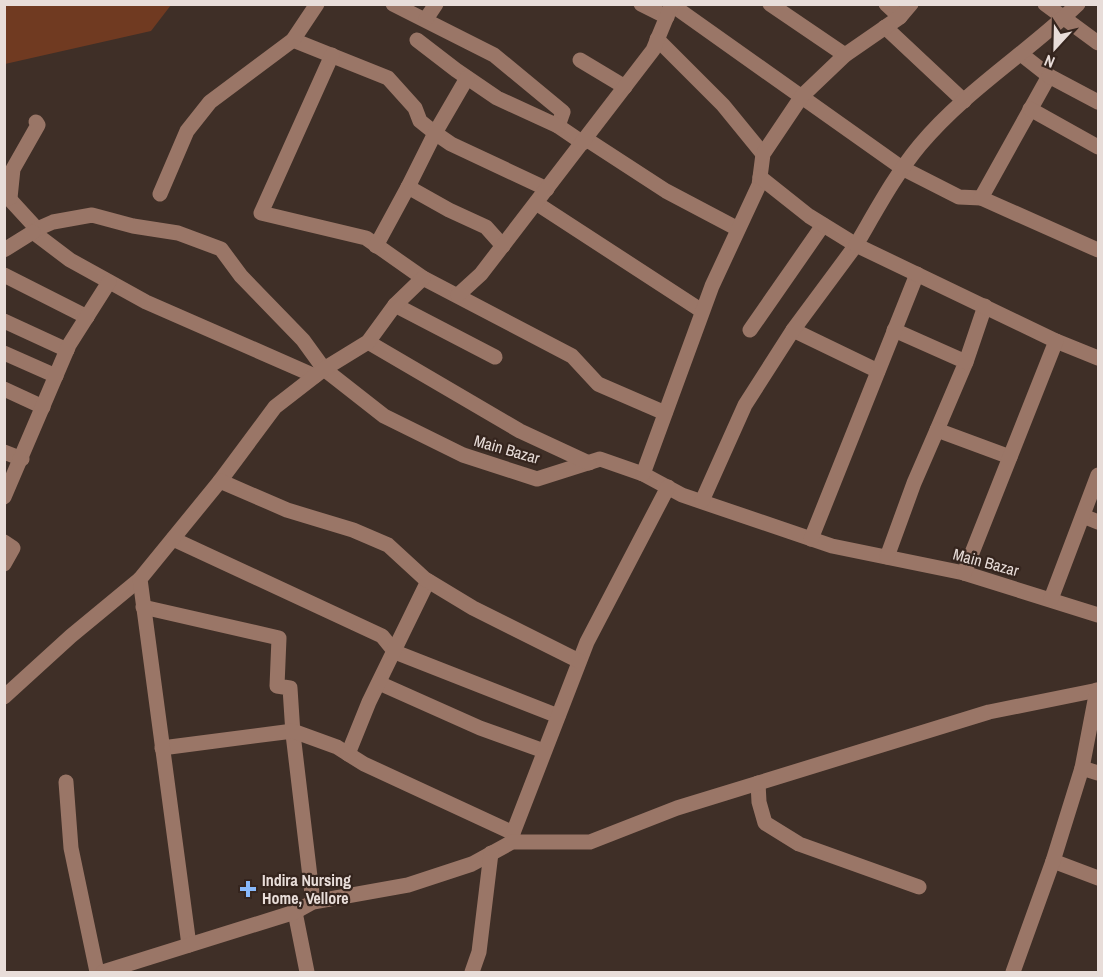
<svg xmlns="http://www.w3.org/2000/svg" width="1103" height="977" font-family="'Archivo Narrow',sans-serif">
<rect width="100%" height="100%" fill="#3f2f27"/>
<!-- green -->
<polygon fill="#703a21" points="4,5 5,4 171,5 151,31 5,64"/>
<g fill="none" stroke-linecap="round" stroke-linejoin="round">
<!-- minor -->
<g stroke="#9a7667" stroke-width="15">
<polyline points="393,4 494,55 563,112 558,126 583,143"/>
<polyline points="641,4 667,17"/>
<polyline points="770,4 845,55"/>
<polyline points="886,4 900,17"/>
<polyline points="1045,4 1098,43"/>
<polyline points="672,5 902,168 959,197 981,198"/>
<polyline points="426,19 436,4"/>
<polyline points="885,27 964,101"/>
<polyline points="657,39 723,105 763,154"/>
<polyline points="293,40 388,78 415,108 420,121 435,133 451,144 547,189"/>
<polyline points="417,40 456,70 497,98 558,126"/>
<polyline points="1021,54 1049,76 981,198 1098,250"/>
<polyline points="332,55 261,213 366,238 423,278 572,356 598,384 665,413"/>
<polyline points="580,60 625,87"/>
<polyline points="1049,76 1098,102"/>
<polyline points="1030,109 1098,147"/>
<polyline points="586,139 666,191 738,229"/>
<polyline points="408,187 449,210 486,227 503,246"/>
<polyline points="4,193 37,229 33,232 70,260 146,302 315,376"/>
<polyline points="160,194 187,131 210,102 293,40 317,4"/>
<polyline points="10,198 13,169 38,125 36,122"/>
<polyline points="536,203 702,311"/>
<polyline points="37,229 53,222 92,215 133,226 178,233 221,249 241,276 303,340 324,369 384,416 463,455 537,479 600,459 643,474 682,495 832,546 964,573 1098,615"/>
<polyline points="376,246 408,187 435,133 467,78"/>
<polyline points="4,250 33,232"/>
<polyline points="4,275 87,317"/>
<polyline points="458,295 481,274 653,50 672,4"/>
<polyline points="395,305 495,357"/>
<polyline points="4,321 67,350"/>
<polyline points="750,330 823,225"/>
<polyline points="793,330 878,371"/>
<polyline points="894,330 966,362 937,430"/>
<polyline points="1056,341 1098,358"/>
<polyline points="368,342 520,431 589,463"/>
<polyline points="4,353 56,376"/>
<polyline points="966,362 985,306"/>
<polyline points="4,389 43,407"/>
<polyline points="4,452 22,459"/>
<polyline points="643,474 712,286 759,185 763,154 802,96 845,55 900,17 911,4"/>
<polyline points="220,481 275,407 324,369 368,342 395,305 423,278"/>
<polyline points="4,497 69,345 109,282"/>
<polyline points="702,501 745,405 793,330 856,245 809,216 760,177"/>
<polyline points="1083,516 1098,522"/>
<polyline points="173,539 382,636 395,652 558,716"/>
<polyline points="811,539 917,274"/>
<polyline points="4,542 13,548 4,564"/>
<polyline points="887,557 914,483 937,430 1010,457"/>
<path d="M 964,573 L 1056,341 L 856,245 C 876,211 895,175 920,145 C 965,91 1027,53 1078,4"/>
<polyline points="1051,599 1098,475"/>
<polyline points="143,607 279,638 277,686 290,688 293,734 313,902"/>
<polyline points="379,683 480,728 544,751"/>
<polyline points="4,697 71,636 140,579"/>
<polyline points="162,748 293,731 337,747 364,764 513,833"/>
<polyline points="348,754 369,702 428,581"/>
<polyline points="1082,768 1098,773"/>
<polyline points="66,782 71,848 97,972"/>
<polyline points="758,783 759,802 765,823 799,844 919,887"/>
<polyline points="512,842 513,833 587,642 668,487"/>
<polyline points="1053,861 1098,878"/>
<polyline points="295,912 307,972"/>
<polyline points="189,945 140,579 220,481 287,510 353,530 388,545 425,579 473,608 579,661"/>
<polyline points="103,972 295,912 313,902 408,885 472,864 512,842 590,842 677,808 989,712 1098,690"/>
<polyline points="472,972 479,952 491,853"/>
<polyline points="1013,972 1053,861 1082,768 1097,690"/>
</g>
</g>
<!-- markers -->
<path fill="#89bafc" stroke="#35251e" stroke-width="2" d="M245 880h6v6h6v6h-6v6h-6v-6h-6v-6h6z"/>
<g text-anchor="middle" stroke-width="4.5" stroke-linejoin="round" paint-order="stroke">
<!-- street labels -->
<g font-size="16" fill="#e8ddd9" stroke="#35251e">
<text transform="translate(507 449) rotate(16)" y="6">Main Bazar</text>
<text transform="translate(986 562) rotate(15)" y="6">Main Bazar</text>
</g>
<!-- poi labels -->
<g font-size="16" font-weight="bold" fill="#e8ddd9" stroke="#35251e" text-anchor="start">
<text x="262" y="886">Indira Nursing<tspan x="262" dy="18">Home, Vellore</tspan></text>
</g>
</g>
<!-- border -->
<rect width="1103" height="977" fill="none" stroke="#e8ddd9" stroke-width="12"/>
<!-- north arrow -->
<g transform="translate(1055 48) rotate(202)" stroke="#35251e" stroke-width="4.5" paint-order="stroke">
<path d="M0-4.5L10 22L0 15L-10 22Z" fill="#e8ddd9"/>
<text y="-9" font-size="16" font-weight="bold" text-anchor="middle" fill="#e8ddd9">N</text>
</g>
</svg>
